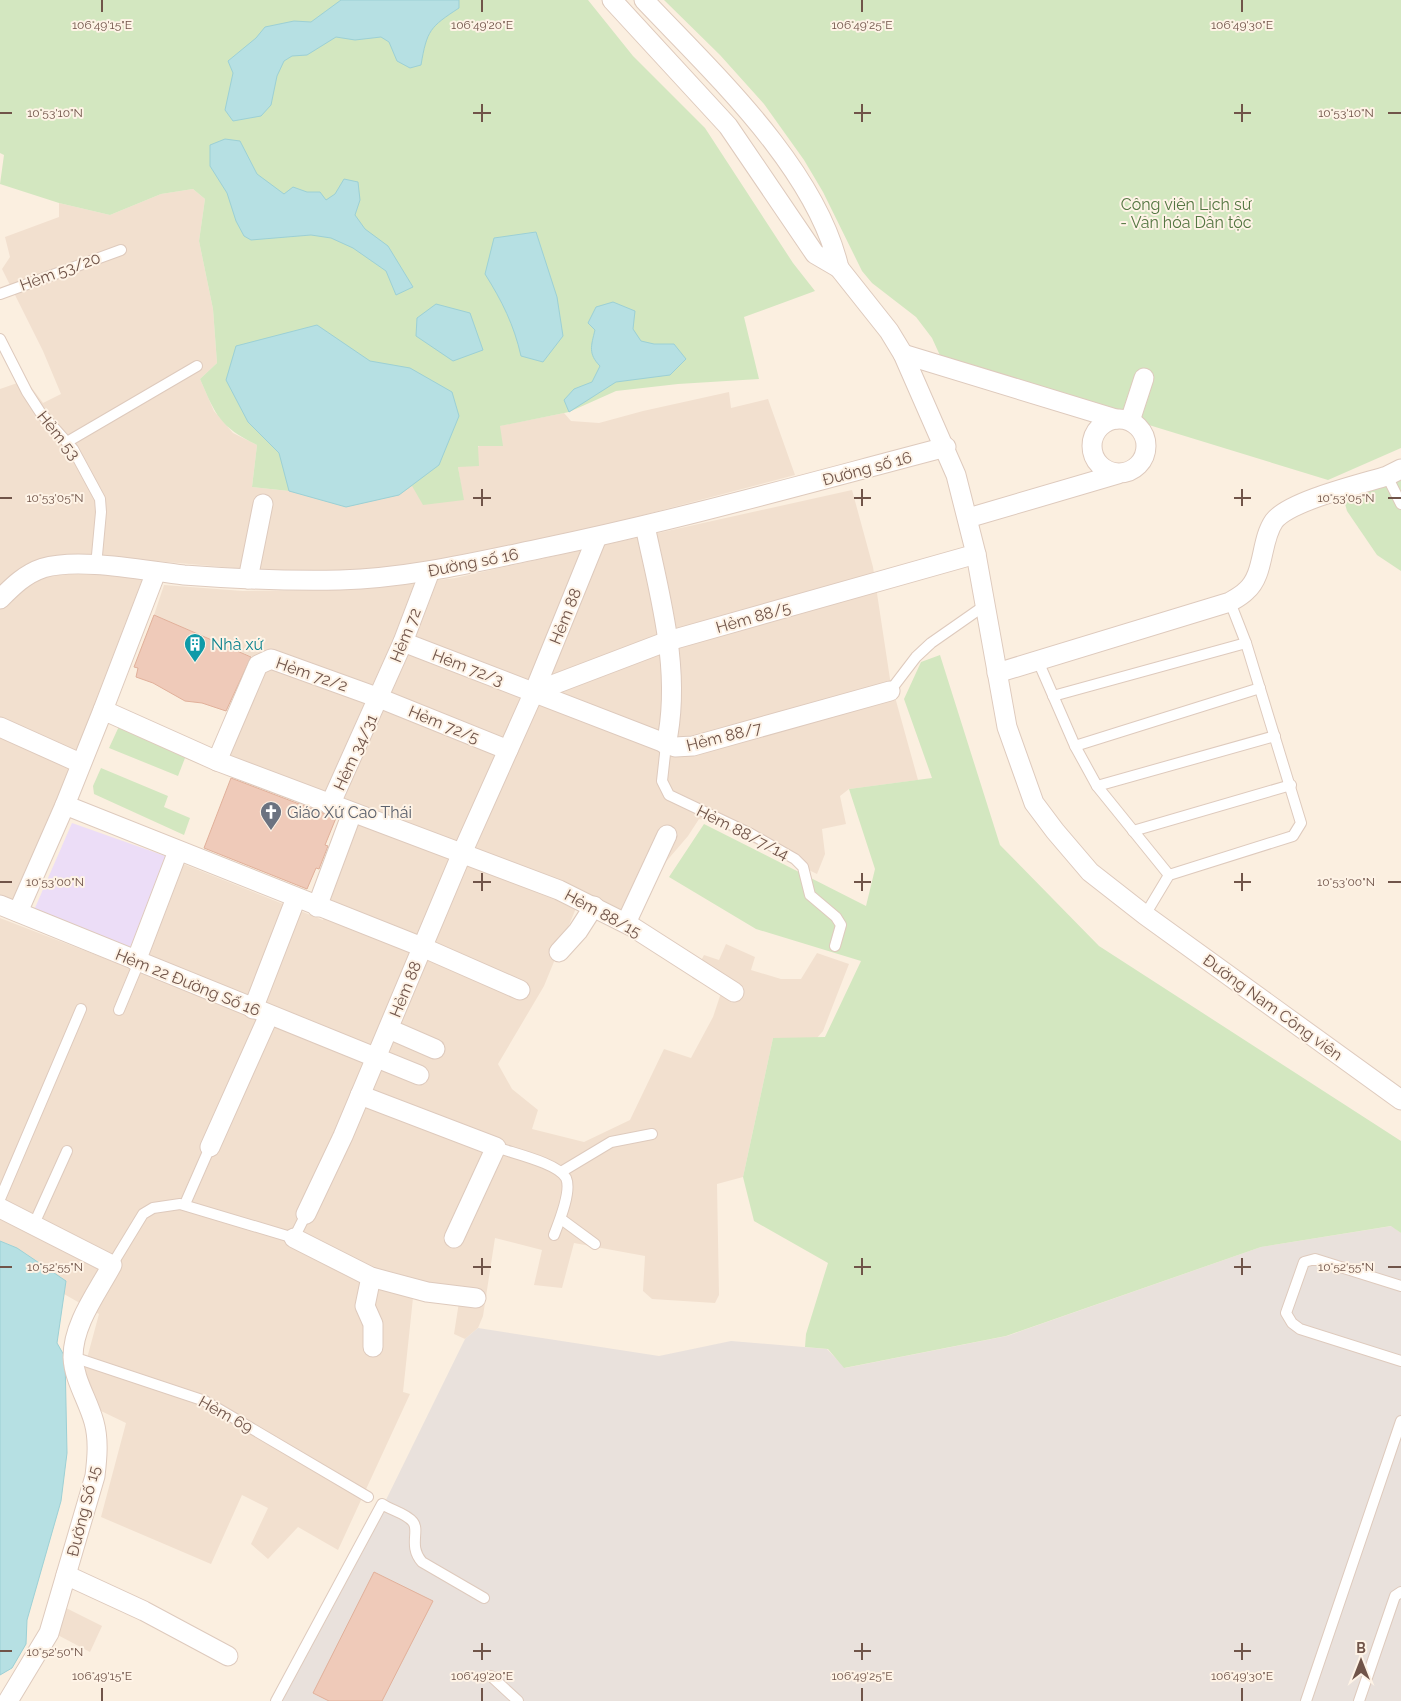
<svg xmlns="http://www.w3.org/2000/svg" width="1401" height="1701" font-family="Raleway,sans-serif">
<rect width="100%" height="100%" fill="#fbefe0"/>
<!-- residential -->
<g fill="#f2e0cf">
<polygon points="193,189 205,199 199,241 213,309 217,363 200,379 214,411 233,433 257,445 252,487 289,491 346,507 412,485 463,500 458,467 499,426 564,413 571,421 599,423 643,411 729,392 731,408 768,399 795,475 522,547 376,572 257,570 156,561 14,906 0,901 0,389 26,380 43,403 61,394 43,351 2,269 10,257 5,237 59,217 59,203 110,215 161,194"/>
<polygon points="852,490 873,567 890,679 918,780 849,789 840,796 846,824 822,829 825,854 817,874 712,823 699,819 688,836 622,913 581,896 544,986 498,1064 512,1089 538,1110 532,1129 584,1142 630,1120 664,1049 691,1058 713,1017 721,993 692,978 704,955 719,960 726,944 755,957 751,970 781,979 801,979 817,953 849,964 823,1031 817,1038 773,1038 743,1177 717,1184 719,1295 715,1303 652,1299 643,1291 645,1256 574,1243 562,1288 534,1285 542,1250 495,1238 483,1316 478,1328 465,1339 454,1334 459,1302 413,1298 403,1392 410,1394 338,1550 298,1527 268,1559 251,1544 268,1508 242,1495 211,1564 101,1517 126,1423 76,1399 99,1314 64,1294 66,1281 17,1248 0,1241 0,918 140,972 181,863 323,920 357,823 226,758 269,664 154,615 164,585 243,591 329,590 375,588 455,578"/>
<polygon points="60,1605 102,1626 90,1652 52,1632"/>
</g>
<!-- industrial -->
<polygon fill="#e9e1dc" points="1392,1226 1401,1233 1401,1701 271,1701 383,1506 465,1339 478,1328 659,1356 731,1341 827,1349 845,1368 1007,1336 1261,1247"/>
<!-- education -->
<polygon fill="#ecddf7" points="72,823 171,858 126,956 31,917"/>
<!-- green -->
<g fill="#d3e7c0">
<path d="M 0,0 L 588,0 L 633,56 L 705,128 L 793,263 L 815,291 L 744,317 L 759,379 L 678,384 L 616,391 L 569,412 L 500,426 L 503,446 L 478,446 L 479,466 L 458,467 L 464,500 L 423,505 L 412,486 L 399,495 L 346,507 L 289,491 L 252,487 L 257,445 C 220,427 216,416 200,379 L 217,363 L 213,309 L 199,241 L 205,199 L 193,189 L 161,194 L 110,215 L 59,203 L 0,184 L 4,155 L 0,153 Z"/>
<polygon points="664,0 1401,0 1401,448 1328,480 943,362 932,338 916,317 872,283 862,271 823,192 804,160 764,104 720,55"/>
<polygon points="1401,464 1401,571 1377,555 1347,511 1342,493"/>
<polygon points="940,655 1000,845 1099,946 1401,1141 1401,1233 1391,1226 1261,1247 1006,1336 844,1368 828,1349 805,1347 806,1334 828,1263 754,1221 743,1177 773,1038 825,1037 861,961 756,929 669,877 704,824 866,906 875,869 849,789 932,778 904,699 921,662"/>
<polygon points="121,722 201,755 197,763 185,758 178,776 109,748"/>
<polygon points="101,768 168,796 164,807 190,818 184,835 94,794 93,786"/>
</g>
<!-- water -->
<g fill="#b6e0e3" stroke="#9cd0d5">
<path d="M 341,0 L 459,0 L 459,8 C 430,27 427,30 421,65 L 410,68 L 397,61 L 389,42 L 381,37 L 355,40 L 336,37 L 307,55 L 292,56 L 284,61 L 277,76 L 271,105 L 261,116 L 233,121 L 225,110 L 233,73 L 228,61 L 256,38 L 265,27 L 294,21 L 311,22 Z"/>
<polygon points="225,139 240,141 257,174 284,194 293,187 307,192 320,192 326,200 335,194 344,179 358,182 360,200 355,215 365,229 388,246 413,287 396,295 386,271 353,248 331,238 311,235 251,240 244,236 236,221 227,193 210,166 210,145"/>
<path d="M 536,232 L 557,297 L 563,336 L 543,362 L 521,356 C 514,325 502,301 485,274 L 494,238 Z"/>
<path d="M 613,302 L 635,311 L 633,329 L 641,341 L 654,344 L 674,344 L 686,359 L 670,375 L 616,382 L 569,412 L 564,400 L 574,389 L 592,382 L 600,366 C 588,354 591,346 595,330 L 588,323 L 596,307 Z"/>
<polygon points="436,304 470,313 483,350 453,361 416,336 417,318"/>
<polygon points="317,325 370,361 410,368 452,392 459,416 439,465 399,495 346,507 289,491 279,453 248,422 226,380 236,346"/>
<polygon points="0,1241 17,1248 66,1281 57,1343 65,1357 67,1453 61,1501 27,1620 26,1644 12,1668 0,1675"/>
</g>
<!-- building -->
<g fill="#efcab9" stroke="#e1b09a">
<polygon points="154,615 251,657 226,711 202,703 185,701 153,683 136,677 138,668 134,667"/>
<polygon points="231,778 336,818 325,845 328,846 319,869 316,868 307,889 204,848"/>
<polygon points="374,1572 433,1601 382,1701 329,1701 313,1693"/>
</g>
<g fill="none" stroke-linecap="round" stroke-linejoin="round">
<!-- lane casing -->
<g stroke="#decabd" stroke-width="12">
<g id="lane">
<polyline points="0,294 121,250"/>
<polyline points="0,339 27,392 40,412 73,449 100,499 101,512 96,566"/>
<polyline points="67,442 197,366"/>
<polyline points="1387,476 1401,504"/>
<polyline points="1038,661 1075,746 1097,786 1169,875"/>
<polyline points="890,691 916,657 931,643 984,606"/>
<polyline points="1053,696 1246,643"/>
<polyline points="666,745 662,781 669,795 751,834 795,859 803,867 810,895 836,917 841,925 835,946"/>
<polyline points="1075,746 1260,688"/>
<polyline points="1097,786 1275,736"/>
<polyline points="1133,831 1291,785"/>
<polyline points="1145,915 1169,875 1293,836 1301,823 1246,643 1230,602"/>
<polyline points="119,1010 139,962"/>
<path d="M 496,1147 C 512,1153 558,1163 566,1178 C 572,1191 559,1222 554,1235"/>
<polyline points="561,1172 611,1142 652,1134"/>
<polyline points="0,1199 81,1009"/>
<polyline points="185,1204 210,1147"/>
<polyline points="561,1219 595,1244"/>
<polyline points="34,1224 67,1151"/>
<polyline points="112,1265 143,1214 153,1208 180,1204 294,1238 306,1214"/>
<polyline points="1401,1286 1315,1259 1304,1262 1286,1313 1292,1323 1300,1329 1401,1361"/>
<polyline points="73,1357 205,1401 368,1497"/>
<polyline points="491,1676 518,1701"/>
<path d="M 276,1701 L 382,1504 C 390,1510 406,1513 413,1522 C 420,1531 408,1546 422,1562 L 484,1598"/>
<polyline points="1306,1701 1401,1421"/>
<polyline points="1359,1701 1395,1596 1401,1592"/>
</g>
</g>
<!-- street casing -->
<g stroke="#decabd" stroke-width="21">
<g id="street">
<path d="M 612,0 L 728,126 L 815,254 L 839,268 C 816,168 713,73 644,0"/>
<polyline points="839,268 889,331 903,354 956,475 976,554 1007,727 1034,803 1055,831 1090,872 1145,915 1401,1100"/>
<polyline points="903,354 1116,419"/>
<circle cx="1119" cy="446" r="27"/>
<polyline points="1130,421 1144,378"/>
<polyline points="968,518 1118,474"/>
<path d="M 645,526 C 660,597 682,672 666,745"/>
<polyline points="248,579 263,504"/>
<path d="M 0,599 C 13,586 25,574 43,568 C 79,557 146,571 184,575 C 236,579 289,581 340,580 C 409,578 476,562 543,548 C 678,520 812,482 946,447"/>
<polyline points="403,642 675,747 693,746 890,691"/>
<path d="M 997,673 L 1230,602 C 1235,599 1241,596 1246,591 C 1265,575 1260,541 1274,521 C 1289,501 1361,484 1387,476 L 1401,469"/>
<polyline points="534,692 668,641 976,554"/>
<polyline points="103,710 156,572"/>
<polyline points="0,727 80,763"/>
<polyline points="217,761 258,665 271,659 379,698 508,750"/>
<polyline points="330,805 403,642 430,571"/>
<polyline points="0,905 419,1075"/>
<polyline points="317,907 352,813"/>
<polyline points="18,912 65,805"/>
<polyline points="626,923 667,835"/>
<polyline points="559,952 578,931 594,906"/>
<polyline points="136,961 178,851"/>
<polyline points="520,990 422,947 65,805 103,710 217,761 559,890 631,926 734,992"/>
<polyline points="253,1009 296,898"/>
<polyline points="389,1029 435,1049"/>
<polyline points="360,1095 496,1147 454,1238"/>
<polyline points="210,1147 269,1015"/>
<path d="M 0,1208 L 112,1265 C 97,1293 73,1324 73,1357 C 74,1380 88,1400 94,1422 C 99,1440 97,1459 95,1476 L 49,1633 L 8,1701"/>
<polyline points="306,1214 343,1136 462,853 534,692 597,537"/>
<polyline points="294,1238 371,1277 427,1292 476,1298"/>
<polyline points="371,1277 365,1306 373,1324 373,1347"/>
<polyline points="66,1575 144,1611 228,1656"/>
</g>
</g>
<!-- lane -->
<use href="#lane" stroke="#fff" stroke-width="10"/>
<!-- street -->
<use href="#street" stroke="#fff" stroke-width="19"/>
</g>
<!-- ticks -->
<path fill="none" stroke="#705449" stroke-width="2" d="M 102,0 L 102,12M 482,0 L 482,12M 862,0 L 862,12M 1242,0 L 1242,12M 482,104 L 482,122M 862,104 L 862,122M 1242,104 L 1242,122M 0,113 L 12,113M 473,113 L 491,113M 854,113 L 871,113M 1234,113 L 1251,113M 1388,113 L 1401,113M 482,489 L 482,506M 862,489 L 862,506M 1242,489 L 1242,506M 0,498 L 12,498M 473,498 L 491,498M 854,498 L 871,498M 1234,498 L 1251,498M 1388,498 L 1401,498M 482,873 L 482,891M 862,873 L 862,891M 1242,873 L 1242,891M 0,882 L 12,882M 473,882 L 491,882M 854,882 L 871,882M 1234,882 L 1251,882M 1388,882 L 1401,882M 482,1258 L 482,1275M 862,1258 L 862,1275M 1242,1258 L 1242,1275M 0,1267 L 12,1267M 473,1267 L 491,1267M 854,1267 L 871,1267M 1234,1267 L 1251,1267M 1388,1267 L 1401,1267M 482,1643 L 482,1660M 862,1643 L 862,1660M 1242,1643 L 1242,1660M 0,1651 L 12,1651M 473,1651 L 491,1651M 854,1651 L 871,1651M 1234,1651 L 1251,1651M 102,1688 L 102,1701M 482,1688 L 482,1701M 862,1688 L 862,1701M 1242,1688 L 1242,1701"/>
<!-- icons -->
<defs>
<g id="building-pin" transform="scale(1.125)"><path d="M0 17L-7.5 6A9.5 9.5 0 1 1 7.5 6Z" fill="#0f9aa8" stroke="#fef3e6"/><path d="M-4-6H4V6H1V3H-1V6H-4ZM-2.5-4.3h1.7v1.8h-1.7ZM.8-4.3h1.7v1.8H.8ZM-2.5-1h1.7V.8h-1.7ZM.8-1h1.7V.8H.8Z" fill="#fff"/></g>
<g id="church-pin" transform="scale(1.125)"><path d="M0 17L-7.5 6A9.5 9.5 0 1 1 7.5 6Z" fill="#6b7280" stroke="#fef3e6"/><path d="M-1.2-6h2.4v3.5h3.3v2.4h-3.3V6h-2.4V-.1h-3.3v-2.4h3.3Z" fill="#fff"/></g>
</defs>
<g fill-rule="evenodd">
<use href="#building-pin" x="195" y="644"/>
<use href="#church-pin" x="271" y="812"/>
</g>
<g text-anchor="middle" stroke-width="4" stroke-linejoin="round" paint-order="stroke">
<!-- park labels -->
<g font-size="16" fill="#547642" stroke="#fef3e6">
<text x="1186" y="210">Công viên Lịch sử<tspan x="1186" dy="18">- Văn hóa Dân tộc</tspan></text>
</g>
<!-- street labels -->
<g font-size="16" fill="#705449" stroke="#fef3e6">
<text transform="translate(60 271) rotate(-20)" y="6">Hẻm 53/20</text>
<text transform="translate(59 435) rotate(51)" y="6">Hẻm 53</text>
<text transform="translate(867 468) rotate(-15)" y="6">Đường số 16</text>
<text transform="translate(473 562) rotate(-11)" y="6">Đường số 16</text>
<text transform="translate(565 616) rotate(-68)" y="6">Hẻm 88</text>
<text transform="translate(753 617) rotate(-16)" y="6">Hẻm 88/5</text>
<text transform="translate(405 635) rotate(-68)" y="6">Hẻm 72</text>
<text transform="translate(468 667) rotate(21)" y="6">Hẻm 72/3</text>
<text transform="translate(312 674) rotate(19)" y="6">Hẻm 72/2</text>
<text transform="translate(444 724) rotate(22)" y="6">Hẻm 72/5</text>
<text transform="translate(724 736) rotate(-14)" y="6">Hẻm 88/7</text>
<text transform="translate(355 752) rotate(-65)" y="6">Hẻm 34/31</text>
<text transform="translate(743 832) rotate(27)" y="6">Hẻm 88/7/14</text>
<text transform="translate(603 913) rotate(28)" y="6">Hẻm 88/15</text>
<text transform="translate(188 982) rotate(22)" y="6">Hẻm 22 Đường Số 16</text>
<text transform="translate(405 989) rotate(-68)" y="6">Hẻm 88</text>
<text transform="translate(1273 1007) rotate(36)" y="6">Đường Nam Công viên</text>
<text transform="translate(226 1414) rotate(29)" y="6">Hẻm 69</text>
<text transform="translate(83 1511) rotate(-76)" y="6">Đường Số 15</text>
</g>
<!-- culture labels -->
<g font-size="16" fill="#0d838f" stroke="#fef3e6" text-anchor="start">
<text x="211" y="650">Nhà xứ</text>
</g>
<!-- worship labels -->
<g font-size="16" fill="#5b616d" stroke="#fef3e6" text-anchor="start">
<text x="287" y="818">Giáo Xứ Cao Thái</text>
</g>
</g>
<g font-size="12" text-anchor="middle" fill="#705449" stroke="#fef3e6" stroke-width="4" stroke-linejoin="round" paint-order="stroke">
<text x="102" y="29">106°49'15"E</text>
<text x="482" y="29">106°49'20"E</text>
<text x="862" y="29">106°49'25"E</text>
<text x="1242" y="29">106°49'30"E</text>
<text x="55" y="117">10°53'10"N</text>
<text x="1346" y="117">10°53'10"N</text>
<text x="55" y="502">10°53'05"N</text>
<text x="1346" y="502">10°53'05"N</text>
<text x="55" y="886">10°53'00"N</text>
<text x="1346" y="886">10°53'00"N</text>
<text x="55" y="1271">10°52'55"N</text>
<text x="1346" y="1271">10°52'55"N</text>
<text x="55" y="1656">10°52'50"N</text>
<text x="102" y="1680">106°49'15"E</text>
<text x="482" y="1680">106°49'20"E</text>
<text x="862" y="1680">106°49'25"E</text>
<text x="1242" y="1680">106°49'30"E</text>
</g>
<!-- north arrow -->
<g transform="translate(1361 1661)" stroke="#fef3e6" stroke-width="4" paint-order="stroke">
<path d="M0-4L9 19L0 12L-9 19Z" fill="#705449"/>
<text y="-8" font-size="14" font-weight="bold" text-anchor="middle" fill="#705449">B</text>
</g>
</svg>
